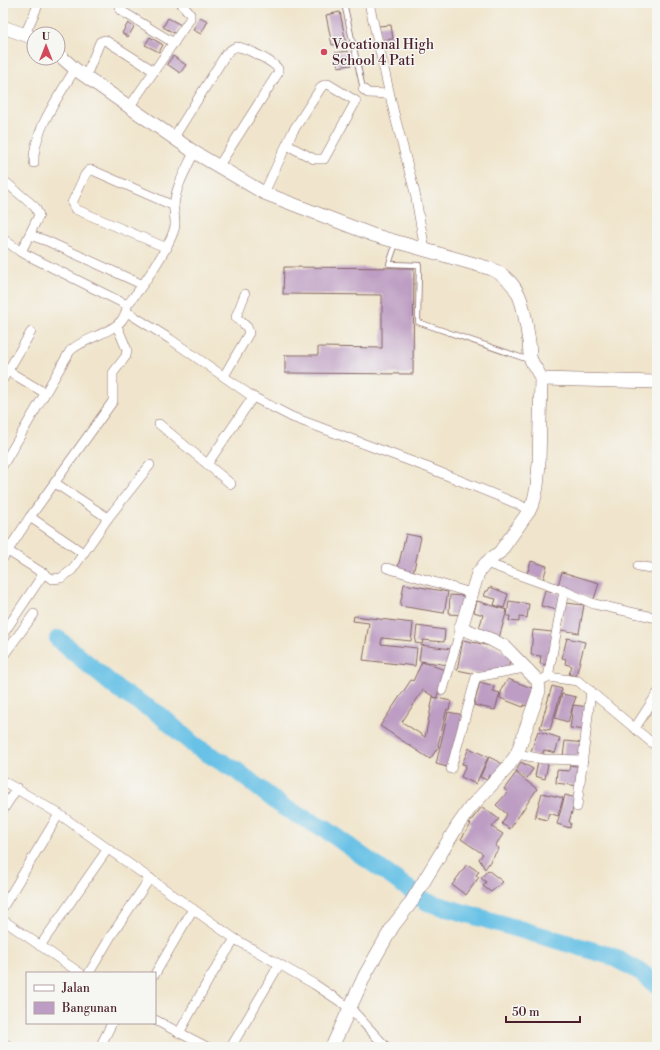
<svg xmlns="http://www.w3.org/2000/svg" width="660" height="1050" font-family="'Libre Bodoni',serif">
<rect width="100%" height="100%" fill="#f6f6f2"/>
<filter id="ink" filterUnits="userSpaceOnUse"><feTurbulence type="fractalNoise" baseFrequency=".025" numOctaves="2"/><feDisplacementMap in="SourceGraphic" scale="8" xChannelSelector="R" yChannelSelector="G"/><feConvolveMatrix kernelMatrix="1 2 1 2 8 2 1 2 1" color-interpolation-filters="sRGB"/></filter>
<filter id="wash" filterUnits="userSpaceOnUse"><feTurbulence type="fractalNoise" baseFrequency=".012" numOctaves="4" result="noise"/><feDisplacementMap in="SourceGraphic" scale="16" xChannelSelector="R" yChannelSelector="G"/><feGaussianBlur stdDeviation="0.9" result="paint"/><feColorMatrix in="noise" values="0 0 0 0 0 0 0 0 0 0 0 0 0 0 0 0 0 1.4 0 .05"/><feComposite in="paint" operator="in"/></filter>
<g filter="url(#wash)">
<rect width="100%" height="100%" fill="#f0e5cc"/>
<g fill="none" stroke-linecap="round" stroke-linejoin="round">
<!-- river -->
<polyline stroke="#68c1e6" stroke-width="18" points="58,639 119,690 160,715 195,746 237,771 283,807 326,830 427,902 611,956 641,972 657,986"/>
</g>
<g id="blocks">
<!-- building -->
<g fill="#bd9dc3">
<polygon points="340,12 346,43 332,45 326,15"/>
<polygon points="200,17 208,21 201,34 193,30"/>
<polygon points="168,18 181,25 176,34 163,27"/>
<polygon points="128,23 134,27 128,37 122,33"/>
<polygon points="391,25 393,39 380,40 378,26"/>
<polygon points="150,37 163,45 159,52 145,45"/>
<polygon points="348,51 351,65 338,67 335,53"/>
<polygon points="173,56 186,65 180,73 167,64"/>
<polygon points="284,267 414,268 413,374 285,373 285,355 318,355 318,347 382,348 382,295 283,294"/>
<polygon points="406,534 421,537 413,574 397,571"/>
<polygon points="531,561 547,566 543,580 527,574"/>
<polygon points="562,572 599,583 594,599 557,588"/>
<polygon points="404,584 448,592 444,613 400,606"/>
<polygon points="490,587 508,594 504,608 494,605 496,599 484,596 486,591 488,591"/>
<polygon points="545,590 561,594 557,610 541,606"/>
<polygon points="450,595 464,596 463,615 449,614"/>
<polygon points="477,601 507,610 499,638 478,632 483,615 474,612"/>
<polygon points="509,601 529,604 527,618 519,617 519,622 509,621 510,616 507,616"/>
<polygon points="565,603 584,605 579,633 561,630"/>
<polygon points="354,616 413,623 411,641 382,638 381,644 417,648 415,666 363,660 369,623 353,621"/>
<polygon points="417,626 445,630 444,642 423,640 422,644 415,643"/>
<polygon points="533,630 552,632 551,665 540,664 541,656 531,655"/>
<polygon points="567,638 585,642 576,676 569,674 572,666 565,664 566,659 562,658"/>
<polygon points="463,640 495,647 511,656 508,670 500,668 499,672 477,674 457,670"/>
<polygon points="421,645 451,649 449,665 419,661"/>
<polygon points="422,662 448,671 436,698 423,690 402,722 425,737 433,697 451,701 449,710 447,709 438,745 439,746 430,759 380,726 411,680 413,681"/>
<polygon points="508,679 537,690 531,707 524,705 523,707 500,698 502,688"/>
<polygon points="480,682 494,686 493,691 500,693 495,710 474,705"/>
<polygon points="552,686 562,689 550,730 540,728"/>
<polygon points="562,694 576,697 573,705 589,707 585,730 570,728 573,705 568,722 555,718"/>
<polygon points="448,712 464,715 451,768 436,764"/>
<polygon points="538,731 560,738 555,753 544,750 541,758 530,754"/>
<polygon points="565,741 584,743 582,758 563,756"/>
<polygon points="469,748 488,757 476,784 461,777 466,765 462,764"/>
<polygon points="489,757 505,765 495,777 489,775 487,780 480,777"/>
<polygon points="521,762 533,769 527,778 516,771"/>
<polygon points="538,762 548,764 545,779 535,776"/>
<polygon points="570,765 581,767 579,786 556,783 557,770 569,771"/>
<polygon points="516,773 537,789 510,829 502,824 507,814 496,805 508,792 504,789"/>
<polygon points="542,793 563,798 558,816 549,813 547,820 535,817"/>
<polygon points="565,795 576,798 569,822 571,823 570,828 557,824"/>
<polygon points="482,807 499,819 492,827 503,834 495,846 499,848 485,869 479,859 483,854 461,839 471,824 469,823"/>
<polygon points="467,864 479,872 476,875 479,877 466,895 452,885"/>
<polygon points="488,870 503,882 491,892 483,886 486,882 481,878"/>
</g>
</g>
</g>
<g filter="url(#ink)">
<use href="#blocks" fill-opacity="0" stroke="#846463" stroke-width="1"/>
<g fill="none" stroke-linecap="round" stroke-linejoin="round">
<!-- lane casing -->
<g stroke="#846463" stroke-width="6">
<g id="lane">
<polyline points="344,3 363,89"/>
<polyline points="396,243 389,264 419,265 418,322 529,360"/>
</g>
</g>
<!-- street casing -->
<g stroke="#846463" stroke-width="10">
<g id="street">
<polyline points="118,3 120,10 174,43"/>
<polyline points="369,3 394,113 415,193 425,250"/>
<polyline points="25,34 39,3"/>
<polyline points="86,76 100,42 105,40 154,71"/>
<polyline points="363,89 368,93 389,94"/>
<polyline points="130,106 190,19 190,14 181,3"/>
<path d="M 174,137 L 226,54 C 229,51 232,48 236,47 C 244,46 275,63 278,69 L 278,73 L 218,167"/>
<path d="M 34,163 C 32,132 60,95 75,69"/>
<polyline points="3,180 35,207 39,215 21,252"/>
<polyline points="264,193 293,131 322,86 328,84 356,101 324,159 314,159 287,145"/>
<polyline points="30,235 47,241 141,284"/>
<polyline points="3,239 21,252 127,305"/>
<polyline points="167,248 75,209 72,203 85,175 89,170 92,170 174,206"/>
<polyline points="127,312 170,339 253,397 292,417 429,468 520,505 529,511"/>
<polyline points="3,368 45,393"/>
<polyline points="224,376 249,333 247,327 236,317 245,294"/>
<polyline points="3,379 31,332"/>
<polyline points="159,424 231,484"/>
<polyline points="208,463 253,397"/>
<path d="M 3,465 L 70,351 C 86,335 128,332 127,305 C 141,289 168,249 174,230 C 177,222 173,214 174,206 C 175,188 187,168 194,152"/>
<polyline points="55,483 108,518"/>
<polyline points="30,517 83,553"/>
<polyline points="8,551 52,579 61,578 72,570 108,518 150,465"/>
<polyline points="3,558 30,517 113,401 113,373 126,356 127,350 117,326"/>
<polyline points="486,563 564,591 594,604 657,618"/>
<polyline points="638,566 657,569"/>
<polyline points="387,568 471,593"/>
<polyline points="3,634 44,573"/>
<polyline points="3,656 34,614"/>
<polyline points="548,677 564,591"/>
<polyline points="538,681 548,677 578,681 657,747"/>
<polyline points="443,690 461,628"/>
<polyline points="635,728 657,694"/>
<polyline points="517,754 543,759 583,760"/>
<polyline points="451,769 476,677 525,668"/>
<polyline points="3,781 59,814 235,939 314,984 350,1008 386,1047"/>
<polyline points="577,807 591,691"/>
<polyline points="3,810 17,788"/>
<polyline points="3,907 59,814"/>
<polyline points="3,920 80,973"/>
<polyline points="40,946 107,850"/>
<polyline points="89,973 111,936 150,878"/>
<polyline points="155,974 193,909"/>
<polyline points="155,1020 207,1047"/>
<polyline points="179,1033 209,979 235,939"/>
<polyline points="3,1042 10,1047"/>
<polyline points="100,1047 112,1023"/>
<polyline points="231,1047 279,965"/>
</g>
</g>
<!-- secondary casing -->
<g stroke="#846463" stroke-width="14">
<g id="secondary">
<polyline points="3,27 34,38"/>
<path d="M 58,54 L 75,69 L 194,152 L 264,193 L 373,235 L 492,269 C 524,284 524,311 529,342 C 530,347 529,355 531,360 C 534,367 539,372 541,379 L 539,463 L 537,487 L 534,500 L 529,511 L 500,552 L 486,563 L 478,573 L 461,628 L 492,640 L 505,647 L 538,681 L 539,691 L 517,754 L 507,768 L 470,808 L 458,825 L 410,904 L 393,926 L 365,975 L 332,1047"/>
<polyline points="541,379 657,382"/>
</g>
</g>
<!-- lane -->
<use href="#lane" stroke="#fff" stroke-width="4.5"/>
<!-- street -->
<use href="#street" stroke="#fff" stroke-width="9"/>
<!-- secondary -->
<use href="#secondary" stroke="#fff" stroke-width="13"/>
</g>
</g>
<!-- markers -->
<circle fill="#d1495b" stroke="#f6f6f2" stroke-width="1.5" cx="324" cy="52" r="4"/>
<g text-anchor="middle" stroke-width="3" stroke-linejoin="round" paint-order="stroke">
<!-- poi labels -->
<g font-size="14" fill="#4a1f2b" stroke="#f6f6f2" text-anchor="start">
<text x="332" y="49">Vocational High<tspan x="332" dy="16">School 4 Pati</tspan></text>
</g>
</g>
<!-- margin -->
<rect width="660" height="1050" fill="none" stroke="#f6f6f2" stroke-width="16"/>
<!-- legend -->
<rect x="26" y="972" width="130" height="52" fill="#f6f6f2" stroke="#b1a0a2"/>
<rect x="34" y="985" width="20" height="6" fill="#ffffff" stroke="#b1a0a2"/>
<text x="62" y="992" font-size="12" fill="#4a1f2b">Jalan</text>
<rect x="34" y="1002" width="20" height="12" fill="#bd9dc3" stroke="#b1a0a2"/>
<text x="62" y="1012" font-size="12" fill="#4a1f2b">Bangunan</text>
<!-- north arrow -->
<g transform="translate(46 46)"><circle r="19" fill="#f6f6f2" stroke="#b1a0a2"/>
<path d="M0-3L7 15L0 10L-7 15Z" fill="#d1495b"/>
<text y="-6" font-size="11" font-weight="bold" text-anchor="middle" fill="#4a1f2b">U</text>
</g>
<!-- scale -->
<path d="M506 1016v6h74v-6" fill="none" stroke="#4a1f2b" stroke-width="2"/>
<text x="512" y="1016" font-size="12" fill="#4a1f2b" stroke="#f6f6f2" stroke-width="3" paint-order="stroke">50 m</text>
</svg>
